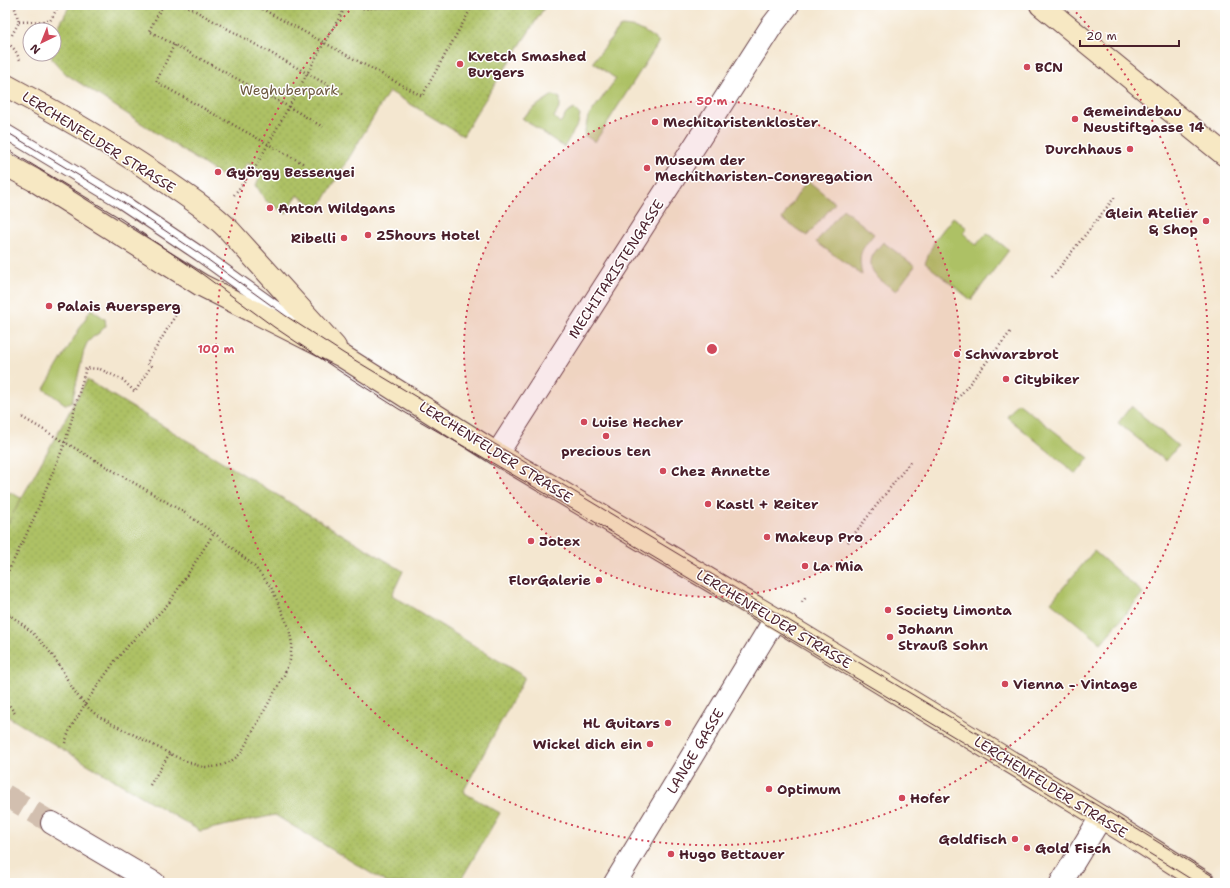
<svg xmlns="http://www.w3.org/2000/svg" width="1230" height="888" font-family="'Shantell Sans',sans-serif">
<defs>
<pattern id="park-dots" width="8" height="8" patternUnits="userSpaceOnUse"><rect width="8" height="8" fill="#adc165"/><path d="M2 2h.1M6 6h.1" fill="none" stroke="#96a558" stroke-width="1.8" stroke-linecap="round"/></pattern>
</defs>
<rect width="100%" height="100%" fill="#fff"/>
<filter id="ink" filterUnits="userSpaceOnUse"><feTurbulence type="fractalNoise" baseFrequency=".025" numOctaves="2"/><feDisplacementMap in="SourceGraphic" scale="8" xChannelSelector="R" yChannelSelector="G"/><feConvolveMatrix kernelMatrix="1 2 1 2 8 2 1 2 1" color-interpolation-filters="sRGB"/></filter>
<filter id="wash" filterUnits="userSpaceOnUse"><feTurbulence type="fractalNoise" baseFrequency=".012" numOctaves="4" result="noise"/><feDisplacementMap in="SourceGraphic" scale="16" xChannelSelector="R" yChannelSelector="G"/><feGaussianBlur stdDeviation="0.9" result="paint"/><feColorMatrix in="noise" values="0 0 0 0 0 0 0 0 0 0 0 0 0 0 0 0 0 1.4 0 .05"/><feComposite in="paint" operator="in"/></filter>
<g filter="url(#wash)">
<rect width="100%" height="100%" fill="#f4e7d0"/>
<!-- grass -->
<g fill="#adc165" stroke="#7c7048">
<path d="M 621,26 C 640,27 644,31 659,42 L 595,142 L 584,135 L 588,117 L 616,79 L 593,62 Z"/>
<polygon points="553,95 560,98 560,107 554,117 560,123 567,113 574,109 580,115 578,124 564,147 522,118 539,104"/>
<polygon points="807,180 835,203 807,236 782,219"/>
<path d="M 843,209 L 874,234 C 860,252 858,252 862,275 L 816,242 Z"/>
<polygon points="953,217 967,228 963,233 976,245 987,233 1009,250 971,300 925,263 935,240"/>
<path d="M 883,242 L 915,266 L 896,291 C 885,283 866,274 872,257 C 874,252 880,246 883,242 Z"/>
<polygon points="91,309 105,319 106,326 99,333 93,337 87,343 84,350 72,402 69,404 65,404 44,389"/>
<polygon points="1018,403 1089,458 1076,474 1007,417"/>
<polygon points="1131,406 1178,446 1166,461 1118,423"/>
<polygon points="10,492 26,501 5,564 5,500"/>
<polygon points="1094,551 1143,593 1101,643 1051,602"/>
</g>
<!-- park -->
<g fill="url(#park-dots)" stroke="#7c7048">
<polygon points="70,5 546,5 479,109 463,136 389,91 319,208 297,195 286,214 265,200 256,185 262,172 247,163 240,174 229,178 219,174 66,74 52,59 51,54 54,54 54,35"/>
<polygon points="87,380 403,571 392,595 525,677 463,792 500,813 459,883 387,883 275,815 200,831 5,715 5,528"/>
</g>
</g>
<g filter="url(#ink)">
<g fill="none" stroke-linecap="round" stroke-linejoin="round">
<!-- minor-tunnel -->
<polyline stroke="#d2bfaf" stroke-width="22" stroke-dasharray="22 11" stroke-linecap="butt" points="5,795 52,823"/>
<!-- service casing -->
<g stroke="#643d44" stroke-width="16">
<polyline id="service" points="5,131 121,201 200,254 297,324"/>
</g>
<!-- minor casing -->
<g stroke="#643d44" stroke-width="24">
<g id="minor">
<polyline points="497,454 771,27 788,5"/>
<polyline points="52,823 154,883"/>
<polyline points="615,883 775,619"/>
<polyline points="1061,883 1101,817"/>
</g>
</g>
<!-- secondary casing -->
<g stroke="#643d44" stroke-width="24">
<g id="secondary">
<polyline points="1041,5 1225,155"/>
<path d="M 5,85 C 63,116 121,149 174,187 C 193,200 212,213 229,230 L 335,347"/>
<polyline points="5,164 34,180 201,285 342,356 497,454 786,625 1101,817 1205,883"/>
</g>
</g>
<!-- path -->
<g stroke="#643d44" stroke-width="2.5" stroke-dasharray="1 3" stroke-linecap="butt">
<polyline points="163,5 149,31 289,107 323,127"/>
<polyline points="185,5 344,94"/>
<polyline points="255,5 422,96 473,5"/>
<path d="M 347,5 C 361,9 369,10 383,5"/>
<polyline points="19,22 50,21 59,5"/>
<polyline points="12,35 19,22 14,5"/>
<polyline points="5,40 15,50 20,60"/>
<polyline points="174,45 156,82 304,164"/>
<polyline points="234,195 255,168 324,43 347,5"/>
<polyline points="1052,277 1115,197"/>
<polyline points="955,402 1012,330"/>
<polyline points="848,542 911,461"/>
<polyline points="5,578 31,525 65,443 86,368 100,369 123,380 135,392 151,366 147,363 181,306"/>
<polyline points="802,602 807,596"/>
<path d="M 5,612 C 27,626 45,643 59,665 C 67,678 73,692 84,703 C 88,708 95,714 100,717 C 115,726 131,733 146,741 C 161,749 189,765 205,767 C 219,768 231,763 241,753 L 284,675 L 290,660 L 292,644 L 289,628 L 281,609 L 271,587 L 253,565 L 214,533 L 182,511 L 20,416"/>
<polyline points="5,623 10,615"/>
<polyline points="5,699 16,715"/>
<polyline points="65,743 70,729 85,704 115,661 126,648 169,603 214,533"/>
<polyline points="150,785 170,753"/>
</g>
<!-- service -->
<use href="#service" stroke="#fff" stroke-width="14"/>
<!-- minor -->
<use href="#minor" stroke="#fff" stroke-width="22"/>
<!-- secondary -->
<use href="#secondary" stroke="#f7e8c3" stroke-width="22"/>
<!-- tram -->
<g stroke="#4a1f2b" stroke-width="1">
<polyline points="5,131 121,201 200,254 286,316 343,353 1145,834 1224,883"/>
<polyline points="5,148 120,218 202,274 274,327 341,372 399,409 588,518 1162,861 1197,883"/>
</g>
</g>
</g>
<!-- distance rings -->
<circle cx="712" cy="349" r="248" fill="#d1495b" fill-opacity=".12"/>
<g fill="none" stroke="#d1495b" stroke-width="2" stroke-dasharray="2 4">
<circle cx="712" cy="349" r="248"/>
<path d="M1072 8A496 496 0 1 1 352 8"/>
</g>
<!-- markers -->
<g fill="#d1495b" stroke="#fff" stroke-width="1.5">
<circle cx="460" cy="64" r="4"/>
<circle cx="1027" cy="67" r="4"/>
<circle cx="1075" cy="119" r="4"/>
<circle cx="655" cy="122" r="4"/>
<circle cx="1130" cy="149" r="4"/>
<circle cx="647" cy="168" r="4"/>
<circle cx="218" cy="172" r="4"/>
<circle cx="270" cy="208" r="4"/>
<circle cx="1206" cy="221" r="4"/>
<circle cx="368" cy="235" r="4"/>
<circle cx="344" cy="238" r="4"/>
<circle cx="49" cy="306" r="4"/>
<circle cx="957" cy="354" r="4"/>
<circle cx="1006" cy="379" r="4"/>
<circle cx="584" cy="422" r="4"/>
<circle cx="606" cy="436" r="4"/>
<circle cx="663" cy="471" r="4"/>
<circle cx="708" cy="504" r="4"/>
<circle cx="767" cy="537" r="4"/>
<circle cx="531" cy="541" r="4"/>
<circle cx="805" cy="566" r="4"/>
<circle cx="599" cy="580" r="4"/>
<circle cx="888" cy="610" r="4"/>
<circle cx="890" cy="637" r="4"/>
<circle cx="1005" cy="684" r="4"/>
<circle cx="668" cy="723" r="4"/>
<circle cx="650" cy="744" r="4"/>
<circle cx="769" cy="789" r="4"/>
<circle cx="902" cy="798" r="4"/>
<circle cx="1015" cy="839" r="4"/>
<circle cx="1027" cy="848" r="4"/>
<circle cx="671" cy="854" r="4"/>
</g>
<g text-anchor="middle" stroke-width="3" stroke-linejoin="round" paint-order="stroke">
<!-- poi labels -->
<g font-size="14" font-weight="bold" fill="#4a1f2b" stroke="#fff" text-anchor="start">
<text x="468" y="61">Kvetch Smashed<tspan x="468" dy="16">Burgers</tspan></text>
<text x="1035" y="72">BCN</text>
<text x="1083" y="116">Gemeindebau<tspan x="1083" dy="16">Neustiftgasse 14</tspan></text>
<text x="663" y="127">Mechitaristenkloster</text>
<text x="1122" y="154" text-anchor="end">Durchhaus</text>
<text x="655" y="165">Museum der<tspan x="655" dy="16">Mechitharisten-Congregation</tspan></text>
<text x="226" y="177">György Bessenyei</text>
<text x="278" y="213">Anton Wildgans</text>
<text x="1198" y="218" text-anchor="end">Glein Atelier<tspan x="1198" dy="16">&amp; Shop</tspan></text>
<text x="376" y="240">25hours Hotel</text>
<text x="336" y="243" text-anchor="end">Ribelli</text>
<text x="57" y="311">Palais Auersperg</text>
<text x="965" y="359">Schwarzbrot</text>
<text x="1014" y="384">Citybiker</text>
<text x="592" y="427">Luise Hecher</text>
<text x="606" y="456" text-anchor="middle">precious ten</text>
<text x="671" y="476">Chez Annette</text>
<text x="716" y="509">Kastl + Reiter</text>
<text x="775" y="542">Makeup Pro</text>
<text x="539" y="546">Jotex</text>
<text x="813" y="571">La Mia</text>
<text x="591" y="585" text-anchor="end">FlorGalerie</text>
<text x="896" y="615">Society Limonta</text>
<text x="898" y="634">Johann<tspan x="898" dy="16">Strauß Sohn</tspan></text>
<text x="1013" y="689">Vienna - Vintage</text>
<text x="660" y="728" text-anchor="end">HL Guitars</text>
<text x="642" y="749" text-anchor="end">Wickel dich ein</text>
<text x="777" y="794">Optimum</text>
<text x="910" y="803">Hofer</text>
<text x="1007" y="844" text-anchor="end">Goldfisch</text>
<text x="1035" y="853">Gold Fisch</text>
<text x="679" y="859">Hugo Bettauer</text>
</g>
<!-- park labels -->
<g font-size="14" fill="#6d583f" stroke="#fff">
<text x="289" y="95">Weghuberpark</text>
</g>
<!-- street labels -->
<g font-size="14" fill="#4a1f2b" stroke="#fff">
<text transform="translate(99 142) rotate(32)" y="5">LERCHENFELDER STRASSE</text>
<text transform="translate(616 269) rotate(-57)" y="5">MECHITARISTENGASSE</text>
<text transform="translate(496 452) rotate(32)" y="5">LERCHENFELDER STRASSE</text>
<text transform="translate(774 619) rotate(31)" y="5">LERCHENFELDER STRASSE</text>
<text transform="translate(695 751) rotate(-59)" y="5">LANGE GASSE</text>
<text transform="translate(1051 787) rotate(32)" y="5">LERCHENFELDER STRASSE</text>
</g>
</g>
<circle cx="712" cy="349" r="6" fill="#d1495b" stroke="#fff" stroke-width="2"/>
<g font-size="12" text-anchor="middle" font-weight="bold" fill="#d1495b" stroke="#fff" stroke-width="3" stroke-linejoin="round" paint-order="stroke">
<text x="712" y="105">50 m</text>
<text x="216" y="353">100 m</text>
</g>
<!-- margin -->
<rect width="1230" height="888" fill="none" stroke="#fff" stroke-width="20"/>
<!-- north arrow -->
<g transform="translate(42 42) rotate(223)"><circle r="19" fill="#ffffff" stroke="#b7a5aa"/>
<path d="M0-3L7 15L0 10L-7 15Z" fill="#d1495b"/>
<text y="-6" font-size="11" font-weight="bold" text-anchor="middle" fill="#4a1f2b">N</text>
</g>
<!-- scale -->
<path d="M1080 40v6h99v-6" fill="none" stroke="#4a1f2b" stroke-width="2"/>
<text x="1086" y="40" font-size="12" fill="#4a1f2b" stroke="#ffffff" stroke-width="3" paint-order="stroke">20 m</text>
</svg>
